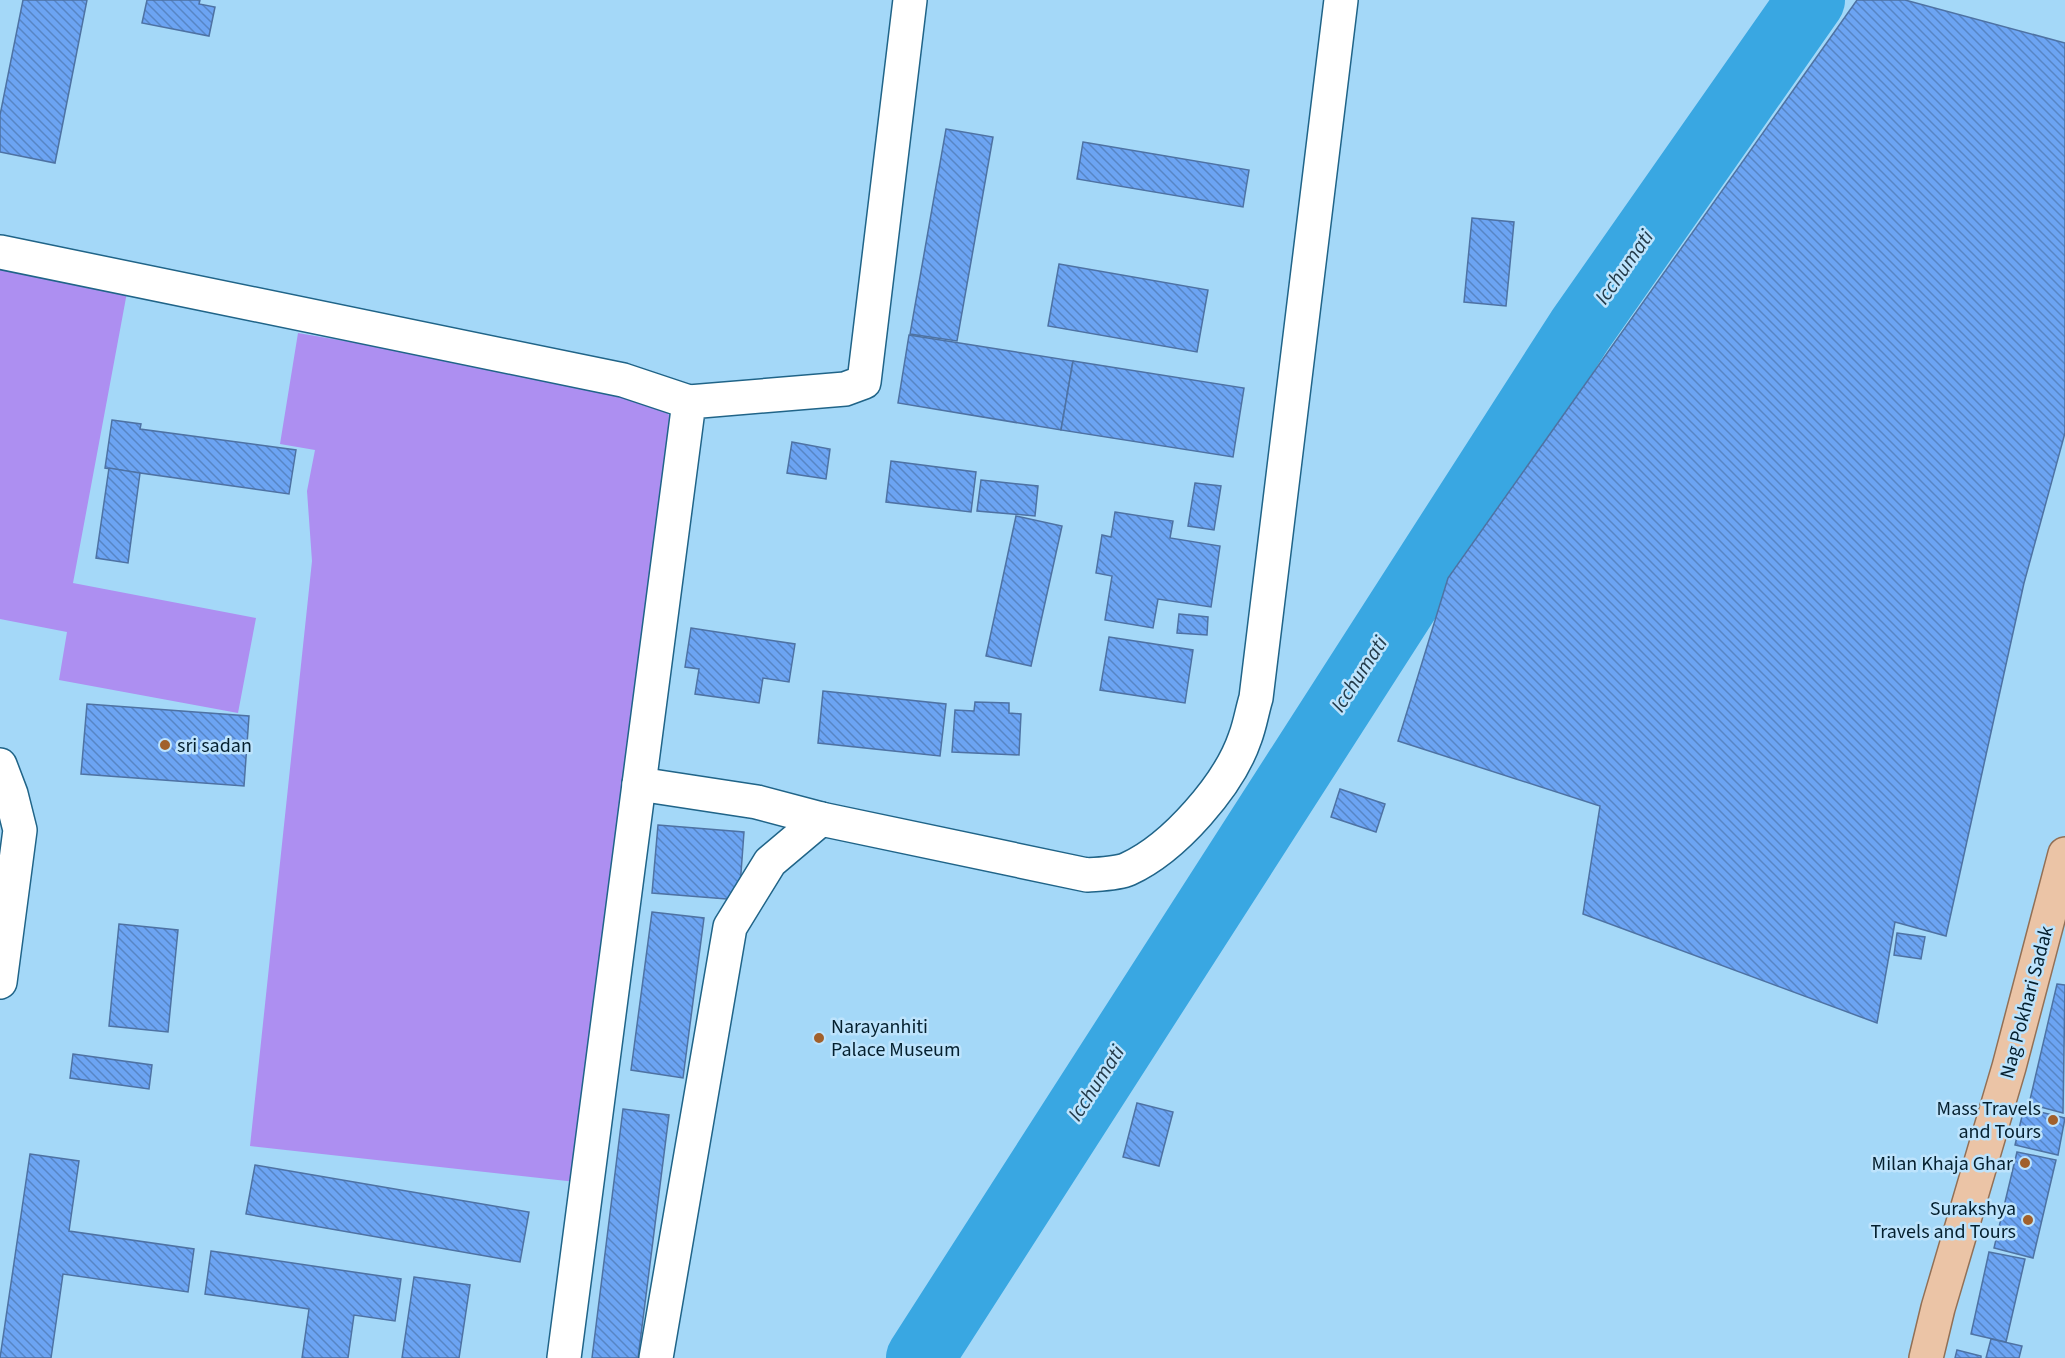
<svg xmlns="http://www.w3.org/2000/svg" width="2065" height="1358" font-family="'Source Sans 3',sans-serif">
<defs>
<pattern id="building-back-hatch" width="6" height="6" patternUnits="userSpaceOnUse" patternTransform="scale(1.5)"><rect width="6" height="6" fill="#6ca4f3"/><path d="M-1 5l2 2M0 0l6 6M5-1l2 2" fill="none" stroke="#5785c5"/></pattern>
</defs>
<rect width="100%" height="100%" fill="#a4d8f8"/>
<!-- green -->
<g fill="#ad8ff1">
<polygon points="0,263 128,287 73,583 256,618 238,713 59,680 67,632 0,619"/>
<polygon points="298,333 649,393 677,424 585,1183 250,1146 312,561 307,491 315,450 280,444"/>
</g>
<g fill="none" stroke-linecap="round" stroke-linejoin="round">
<!-- river -->
<polyline stroke="#39a7e2" stroke-width="68" points="920,1358 1580,330 1811,0"/>
</g>
<!-- building -->
<g fill="url(#building-back-hatch)" stroke="#4e72a3" stroke-width="1.5">
<polygon points="23,0 87,0 55,163 0,152 0,115"/>
<polygon points="147,0 200,0 199,4 215,7 209,36 142,23"/>
<polygon points="1857,0 1905,0 2065,43 2065,433 2024,583 1946,936 1895,922 1877,1023 1583,914 1600,806 1398,741 1448,578"/>
<polygon points="946,129 993,137 957,341 910,334"/>
<polygon points="1083,142 1249,170 1243,207 1077,179"/>
<polygon points="1472,218 1514,222 1506,306 1464,302"/>
<polygon points="1059,264 1208,290 1197,352 1048,326"/>
<polygon points="909,335 1073,361 1061,430 898,403"/>
<polygon points="1073,361 1244,388 1233,457 1061,430"/>
<polygon points="112,420 141,424 140,429 296,450 289,494 105,468"/>
<polygon points="792,442 830,449 826,479 787,473"/>
<polygon points="891,461 976,472 971,512 886,502"/>
<polygon points="109,468 140,473 128,563 96,558"/>
<polygon points="981,480 1038,486 1035,516 977,511"/>
<polygon points="1195,483 1221,486 1214,530 1188,526"/>
<polygon points="1115,512 1173,521 1170,538 1220,546 1211,607 1158,599 1153,628 1105,620 1112,576 1096,573 1102,535 1111,537"/>
<polygon points="1016,516 1062,526 1031,666 986,656"/>
<polygon points="1179,614 1208,617 1207,635 1177,633"/>
<polygon points="691,628 795,644 789,682 763,678 759,703 695,694 699,669 685,667"/>
<polygon points="1109,637 1193,650 1185,703 1100,690"/>
<polygon points="823,691 946,704 940,756 818,743"/>
<polygon points="975,702 1009,703 1009,713 1021,714 1019,755 952,752 955,710 974,711"/>
<polygon points="87,704 249,716 244,786 81,774"/>
<polygon points="1340,789 1385,804 1376,832 1331,817"/>
<polygon points="658,825 744,832 739,900 652,893"/>
<polygon points="652,912 704,918 683,1078 631,1070"/>
<polygon points="119,924 178,930 168,1032 109,1026"/>
<polygon points="1897,933 1925,937 1921,959 1894,955"/>
<polygon points="2057,984 2065,985 2063,1113 2029,1104"/>
<polygon points="73,1054 152,1065 149,1089 70,1078"/>
<polygon points="1137,1103 1173,1112 1159,1166 1123,1157"/>
<polygon points="2024,1108 2065,1118 2058,1155 2015,1145"/>
<polygon points="623,1109 669,1115 638,1358 592,1358"/>
<polygon points="2017,1152 2056,1160 2033,1258 1994,1248"/>
<polygon points="30,1154 79,1161 69,1231 194,1249 188,1292 63,1274 51,1358 0,1358"/>
<polygon points="255,1165 529,1212 520,1262 246,1214"/>
<polygon points="211,1251 401,1279 395,1321 354,1315 348,1358 302,1358 309,1309 205,1294"/>
<polygon points="1989,1252 2025,1259 2006,1342 1971,1334"/>
<polygon points="414,1277 470,1285 459,1358 402,1358"/>
<polygon points="1991,1339 2022,1346 2019,1358 1986,1358"/>
<polygon points="1957,1350 1981,1356 1981,1358 1955,1358"/>
</g>
<g fill="none" stroke-linecap="round" stroke-linejoin="round">
<!-- minor casing -->
<g stroke="#206488" stroke-width="36">
<g id="minor">
<polyline points="0,252 623,380 689,402"/>
<polyline points="0,765 11,794 20,830 0,982"/>
<polyline points="639,784 757,802 821,819"/>
<polyline points="564,1358 689,402 845,389 864,382 910,0"/>
<path d="M 656,1358 L 730,927 L 770,862 L 821,819 L 1087,875 C 1099,874 1117,874 1128,869 C 1174,848 1229,785 1245,738 C 1250,725 1252,711 1256,698 L 1341,0"/>
</g>
</g>
<!-- major casing -->
<g stroke="#927056" stroke-width="36">
<polyline id="major" points="1926,1358 1938,1308 2009,1067 2065,854"/>
</g>
<!-- minor -->
<use href="#minor" stroke="#fff" stroke-width="33"/>
<!-- major -->
<use href="#major" stroke="#ebc4a6" stroke-width="33"/>
</g>
<!-- markers -->
<g fill="#a1602b" stroke="#bde3fc" stroke-width="2">
<circle cx="165" cy="745" r="6"/>
<circle cx="819" cy="1038" r="6"/>
<circle cx="2053" cy="1120" r="6"/>
<circle cx="2025" cy="1163" r="6"/>
<circle cx="2028" cy="1220" r="6"/>
</g>
<g text-anchor="middle" stroke-width="5" stroke-linejoin="round" paint-order="stroke">
<!-- poi labels -->
<g font-size="20" fill="#041f2e" stroke="#bde3fc" text-anchor="end">
<text x="177" y="752" text-anchor="start">sri sadan</text>
<text x="831" y="1033" text-anchor="start">Narayanhiti<tspan x="831" dy="23">Palace Museum</tspan></text>
<text x="2041" y="1115">Mass Travels<tspan x="2041" dy="23">and Tours</tspan></text>
<text x="2013" y="1170">Milan Khaja Ghar</text>
<text x="2016" y="1215">Surakshya<tspan x="2016" dy="23">Travels and Tours</tspan></text>
</g>
<!-- street labels -->
<g font-size="20" fill="#041f2e" stroke="#bde3fc">
<text transform="translate(2026 1002) rotate(-75)" y="7">Nag Pokhari Sadak</text>
</g>
<!-- water labels -->
<g font-size="21" font-style="italic" fill="#233a49" stroke="#bde3fc">
<text transform="translate(1624 267) rotate(-55)" y="7">Icchumati</text>
<text transform="translate(1359 674) rotate(-57)" y="7">Icchumati</text>
<text transform="translate(1096 1083) rotate(-57)" y="7">Icchumati</text>
</g>
</g>
</svg>
